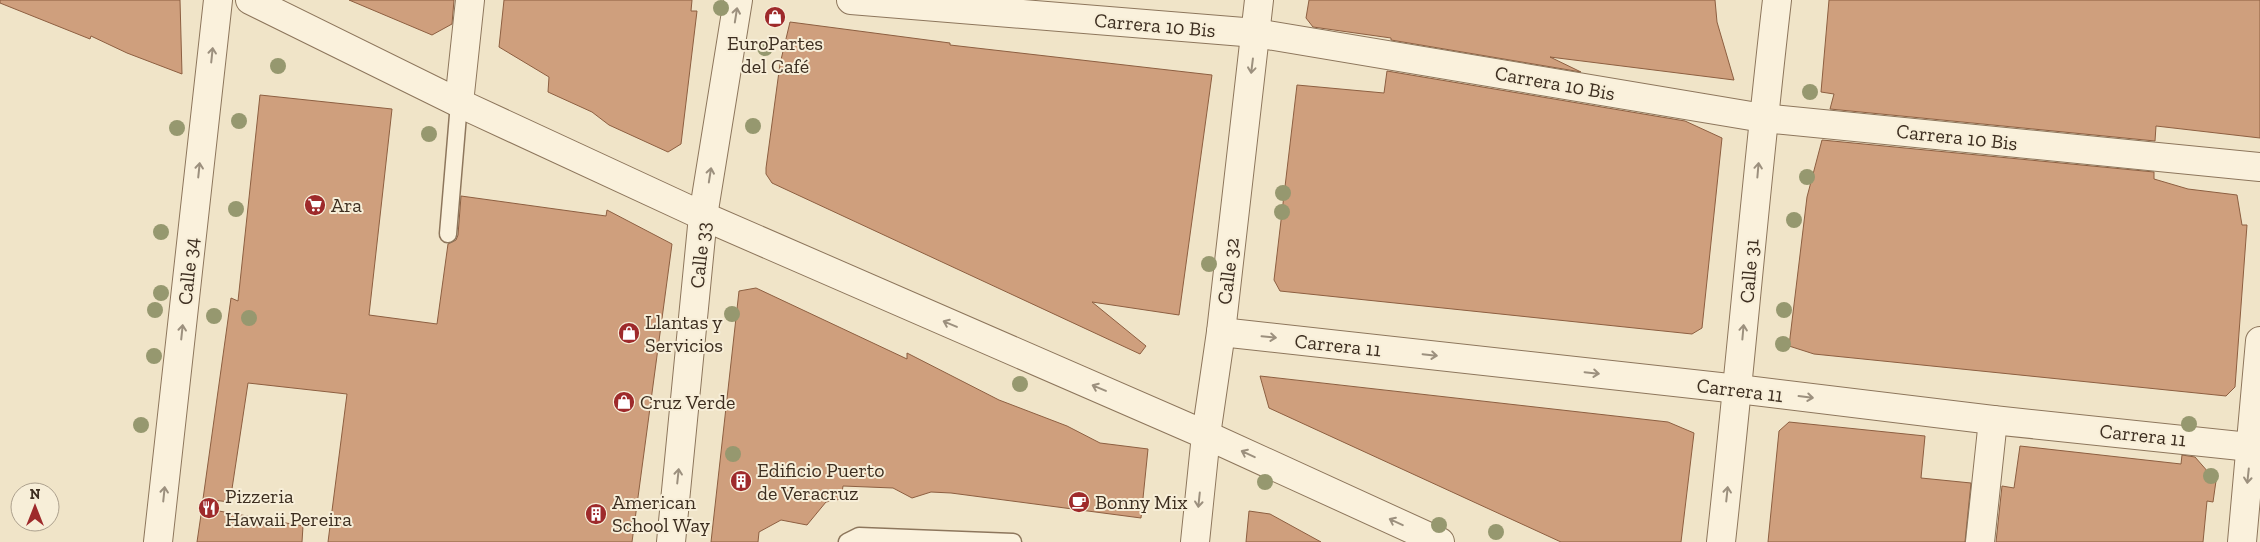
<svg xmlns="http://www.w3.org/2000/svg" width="2260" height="542" font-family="'Zilla Slab',serif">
<rect width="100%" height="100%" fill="#f0e4c8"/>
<!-- building -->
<g fill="#cf9f7d" stroke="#8d5f41">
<polygon points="0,0 180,0 182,74 127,53 91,36 90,39 0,3"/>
<polygon points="349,0 454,0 452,24 432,35"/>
<polygon points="504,0 692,0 691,11 697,11 681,144 668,152 609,125 592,112 548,92 549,77 499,47"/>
<polygon points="1309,0 1715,0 1717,22 1734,80 1550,57 1581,72 1391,40 1391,38 1313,27 1306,18"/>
<polygon points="1829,0 2260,0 2260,138 2156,126 2155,141 1830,109 1834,94 1821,92"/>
<polygon points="790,22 950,43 950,45 1212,75 1179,315 1092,302 1146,346 1140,354 772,183 766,174 766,168 780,64"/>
<polygon points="1387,71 1685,121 1722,138 1702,328 1692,334 1280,291 1274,280 1297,85 1384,93"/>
<polygon points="260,95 392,109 369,315 437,324 448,244 456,240 458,235 461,196 606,216 607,210 672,244 632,542 328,542 347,394 248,383 230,502 203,499 231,298 238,301"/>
<polygon points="1822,140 2154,172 2154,179 2188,189 2237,195 2242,225 2247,225 2235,387 2226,396 1814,354 1789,346 1807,197"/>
<polygon points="756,288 907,359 907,353 999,400 1067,426 1100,443 1148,449 1141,518 951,493 931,492 912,498 893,488 843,486 841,499 826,502 807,525 781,520 759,532 758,542 711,542 739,291"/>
<polygon points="1260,376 1668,422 1694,433 1681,542 1561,542 1269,408"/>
<polygon points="1789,422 1925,436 1921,478 1971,483 1965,542 1768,542 1779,431"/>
<polygon points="2020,446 2181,464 2182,455 2195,457 2216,481 2213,502 2207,501 2203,542 1996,542 2002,486 2014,488"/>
<polygon points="202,508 303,526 302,542 197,542"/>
<polygon points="1249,511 1270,514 1321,542 1246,542"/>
</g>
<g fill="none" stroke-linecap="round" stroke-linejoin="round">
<!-- service casing -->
<g stroke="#8d765c" stroke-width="19">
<g id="service">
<polyline points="448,234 459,103"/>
<polyline points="847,542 859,536 1013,542"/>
</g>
</g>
<!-- minor casing -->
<g stroke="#8d765c" stroke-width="30">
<g id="minor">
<polyline points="851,0 1256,33 1763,118 2260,167"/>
<polyline points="459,103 470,0"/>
<polyline points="1221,332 1738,389 1993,420 2260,448"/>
<polyline points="158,542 218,0"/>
<polyline points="671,542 703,216 738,0"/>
<polyline points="1195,542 1206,435 1221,332 1259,0"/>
<path d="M 1721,542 C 1741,361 1756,180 1777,0"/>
<polyline points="1980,542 1993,420"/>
<polyline points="2242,542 2260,341"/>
</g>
</g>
<!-- tertiary casing -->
<g stroke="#8d765c" stroke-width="30">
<polyline id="tertiary" points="250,0 459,103 703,216 1206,435 1440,542"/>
</g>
<!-- service -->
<use href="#service" stroke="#faf1dc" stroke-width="16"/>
<!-- minor -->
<use href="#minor" stroke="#faf1dc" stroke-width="28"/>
<!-- tertiary -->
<use href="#tertiary" stroke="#faf1dc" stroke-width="28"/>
</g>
<!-- trees -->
<g fill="#96986f">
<circle cx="721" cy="8" r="8"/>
<circle cx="765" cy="48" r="8"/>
<circle cx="278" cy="66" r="8"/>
<circle cx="1810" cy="92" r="8"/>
<circle cx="239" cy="121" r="8"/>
<circle cx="753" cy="126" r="8"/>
<circle cx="177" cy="128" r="8"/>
<circle cx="429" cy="134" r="8"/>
<circle cx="1807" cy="177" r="8"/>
<circle cx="1283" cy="193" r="8"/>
<circle cx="236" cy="209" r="8"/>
<circle cx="1282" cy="212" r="8"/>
<circle cx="1794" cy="220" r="8"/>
<circle cx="161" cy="232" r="8"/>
<circle cx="1209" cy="264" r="8"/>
<circle cx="161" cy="293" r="8"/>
<circle cx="155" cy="310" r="8"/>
<circle cx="1784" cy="310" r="8"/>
<circle cx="732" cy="314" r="8"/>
<circle cx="214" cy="316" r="8"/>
<circle cx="249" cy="318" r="8"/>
<circle cx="1783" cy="344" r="8"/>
<circle cx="154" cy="356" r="8"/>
<circle cx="1020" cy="384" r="8"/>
<circle cx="2189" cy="424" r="8"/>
<circle cx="141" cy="425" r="8"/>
<circle cx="733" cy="454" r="8"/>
<circle cx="2211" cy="476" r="8"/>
<circle cx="1265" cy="482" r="8"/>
<circle cx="1439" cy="525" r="8"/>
<circle cx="1496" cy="532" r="8"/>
</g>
<!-- one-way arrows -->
<defs><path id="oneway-shaft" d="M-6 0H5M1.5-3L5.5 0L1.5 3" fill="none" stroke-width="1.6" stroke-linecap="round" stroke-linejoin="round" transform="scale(1.25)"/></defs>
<g stroke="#9c907e">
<use href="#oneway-shaft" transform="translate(736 15) rotate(-81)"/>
<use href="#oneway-shaft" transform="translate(212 55) rotate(-84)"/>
<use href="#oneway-shaft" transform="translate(1252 66) rotate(97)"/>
<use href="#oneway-shaft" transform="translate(199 170) rotate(-84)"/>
<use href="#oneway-shaft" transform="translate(1758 170) rotate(-85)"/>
<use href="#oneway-shaft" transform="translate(710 175) rotate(-81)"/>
<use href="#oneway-shaft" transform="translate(950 324) rotate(-157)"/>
<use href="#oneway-shaft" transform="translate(182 332) rotate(-84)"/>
<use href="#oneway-shaft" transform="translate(1743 332) rotate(-85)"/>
<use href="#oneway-shaft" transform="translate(1269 337) rotate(6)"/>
<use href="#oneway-shaft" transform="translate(1430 355) rotate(6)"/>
<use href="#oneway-shaft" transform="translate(1592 373) rotate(6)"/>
<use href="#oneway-shaft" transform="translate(1099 388) rotate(-157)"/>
<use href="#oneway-shaft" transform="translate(1806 397) rotate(7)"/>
<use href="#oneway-shaft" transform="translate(1248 454) rotate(-155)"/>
<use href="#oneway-shaft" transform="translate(678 476) rotate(-84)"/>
<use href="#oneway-shaft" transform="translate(2248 476) rotate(96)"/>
<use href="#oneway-shaft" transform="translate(164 494) rotate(-84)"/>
<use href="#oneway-shaft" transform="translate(1727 494) rotate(-84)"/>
<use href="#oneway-shaft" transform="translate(1199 500) rotate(96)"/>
<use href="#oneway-shaft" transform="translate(1396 522) rotate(-155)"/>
</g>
<!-- icons -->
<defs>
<g id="shop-disc" transform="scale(1.125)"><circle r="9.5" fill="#9e2a2b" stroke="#f7eed8"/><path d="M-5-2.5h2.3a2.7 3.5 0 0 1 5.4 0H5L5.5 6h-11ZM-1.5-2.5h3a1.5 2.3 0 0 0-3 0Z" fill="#fff"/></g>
<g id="supermarket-disc" transform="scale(1.125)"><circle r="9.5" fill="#9e2a2b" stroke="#f7eed8"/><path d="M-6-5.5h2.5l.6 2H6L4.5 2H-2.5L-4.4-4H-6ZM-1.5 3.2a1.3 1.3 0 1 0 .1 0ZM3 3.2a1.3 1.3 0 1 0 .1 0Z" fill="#fff"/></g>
<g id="building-disc" transform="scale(1.125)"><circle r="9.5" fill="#9e2a2b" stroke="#f7eed8"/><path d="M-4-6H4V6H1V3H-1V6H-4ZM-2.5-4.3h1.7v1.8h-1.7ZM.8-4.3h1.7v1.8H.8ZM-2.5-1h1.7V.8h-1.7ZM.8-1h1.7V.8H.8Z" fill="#fff"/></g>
<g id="cafe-disc" transform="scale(1.125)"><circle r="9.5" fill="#9e2a2b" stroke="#f7eed8"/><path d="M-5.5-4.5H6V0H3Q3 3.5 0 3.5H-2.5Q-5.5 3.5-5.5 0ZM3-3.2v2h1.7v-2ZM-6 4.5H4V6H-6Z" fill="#fff"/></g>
<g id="restaurant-disc" transform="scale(1.125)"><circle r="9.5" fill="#9e2a2b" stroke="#f7eed8"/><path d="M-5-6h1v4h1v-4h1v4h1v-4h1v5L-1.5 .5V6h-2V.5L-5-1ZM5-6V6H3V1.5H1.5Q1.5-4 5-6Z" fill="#fff"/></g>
</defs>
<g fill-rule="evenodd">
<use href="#shop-disc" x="775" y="17"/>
<use href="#supermarket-disc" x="315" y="205"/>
<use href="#shop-disc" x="629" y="333"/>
<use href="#shop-disc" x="624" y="402"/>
<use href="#building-disc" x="741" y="481"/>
<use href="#cafe-disc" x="1079" y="502"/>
<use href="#restaurant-disc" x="209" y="508"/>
<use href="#building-disc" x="596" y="514"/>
</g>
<g text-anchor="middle" stroke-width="4" stroke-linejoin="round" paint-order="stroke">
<!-- street labels -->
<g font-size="20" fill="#3d2e20" stroke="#f7eed8">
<text transform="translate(1155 25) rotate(5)" y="7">Carrera 10 Bis</text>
<text transform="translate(1555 83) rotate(10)" y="7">Carrera 10 Bis</text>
<text transform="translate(1957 137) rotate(6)" y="7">Carrera 10 Bis</text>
<text transform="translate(700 255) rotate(-84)" y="7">Calle 33</text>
<text transform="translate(188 271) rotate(-84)" y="7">Calle 34</text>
<text transform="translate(1228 271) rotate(-83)" y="7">Calle 32</text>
<text transform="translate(1749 271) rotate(-85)" y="7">Calle 31</text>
<text transform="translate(1338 345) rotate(6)" y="7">Carrera 11</text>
<text transform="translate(1740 390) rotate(7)" y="7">Carrera 11</text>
<text transform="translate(2143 435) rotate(6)" y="7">Carrera 11</text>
</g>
<!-- poi labels -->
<g font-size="20" fill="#3d2e20" stroke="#f7eed8" text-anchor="start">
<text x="775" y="50" text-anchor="middle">EuroPartes<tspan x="775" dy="23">del Café</tspan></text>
<text x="331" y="212">Ara</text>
<text x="645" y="329">Llantas y<tspan x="645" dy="23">Servicios</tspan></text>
<text x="640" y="409">Cruz Verde</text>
<text x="757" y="477">Edificio Puerto<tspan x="757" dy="23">de Veracruz</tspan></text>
<text x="225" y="503">Pizzeria<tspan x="225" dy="23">Hawaii Pereira</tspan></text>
<text x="612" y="509">American<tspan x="612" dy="23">School Way</tspan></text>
<text x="1095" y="509">Bonny Mix</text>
</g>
</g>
<!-- north arrow -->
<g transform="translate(35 507)"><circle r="24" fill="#f7eed8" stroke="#ada18e"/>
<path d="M0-4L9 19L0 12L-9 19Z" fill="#9e2a2b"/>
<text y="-8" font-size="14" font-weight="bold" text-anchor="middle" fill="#3d2e20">N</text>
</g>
</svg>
